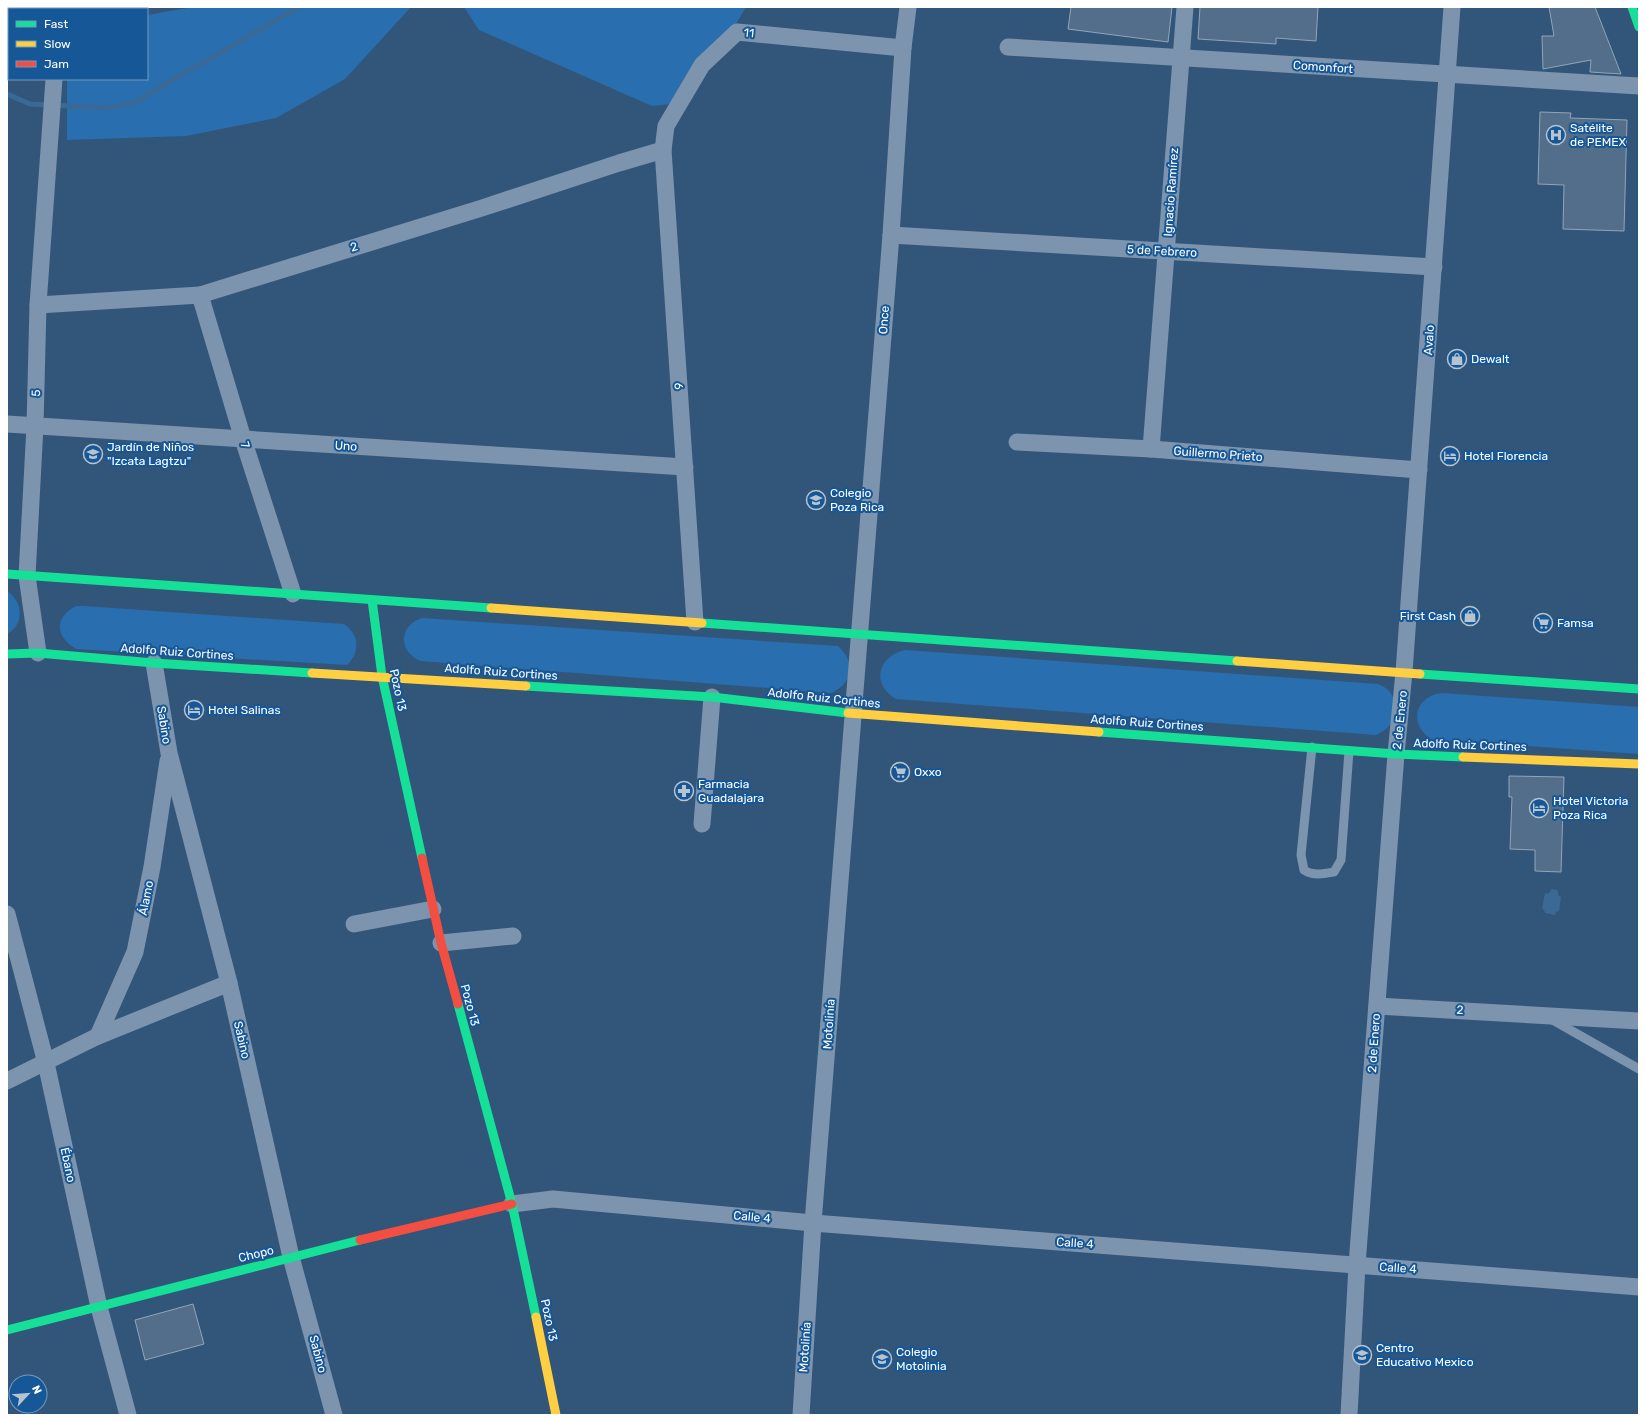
<svg xmlns="http://www.w3.org/2000/svg" width="1646" height="1422" font-family="Rubik,sans-serif">
<rect width="100%" height="100%" fill="#32567a"/>
<!-- green -->
<g fill="#296eae">
<polygon points="193,7 411,7 345,79 276,118 186,136 67,140 67,79 147,79 147,15"/>
<polygon points="464,7 746,7 690,102 652,106 479,30"/>
<path d="M 7,591 C 23,602 25,624 7,634 Z"/>
<path d="M 76,606 L 84,606 L 344,624 C 360,635 360,652 347,665 L 76,649 C 55,637 54,617 76,606 Z"/>
<path d="M 422,618 L 838,646 C 856,662 853,684 831,693 L 421,661 C 398,652 398,626 422,618 Z"/>
<path d="M 905,650 L 1378,684 C 1394,691 1395,698 1393,714 C 1392,718 1392,723 1389,726 C 1386,730 1381,732 1376,735 L 896,699 C 871,684 877,657 905,650 Z"/>
<path d="M 1442,693 L 1639,707 L 1639,754 L 1431,739 C 1408,724 1415,696 1442,693 Z"/>
</g>
<!-- water -->
<polygon fill="#3b6996" points="1552,889 1557,890 1559,896 1561,897 1559,911 1556,912 1555,915 1545,913 1544,910 1542,909 1545,893 1548,894"/>
<g fill="none" stroke-linecap="round" stroke-linejoin="round">
<!-- stream -->
<polyline stroke="#3b6996" stroke-width="5" points="7,94 30,104 107,108 135,102 299,7"/>
</g>
<!-- building -->
<g fill="#526e8a" stroke="#91a5b9">
<polygon points="1071,7 1172,7 1168,42 1068,29"/>
<polygon points="1200,7 1318,7 1316,41 1276,38 1276,44 1198,39"/>
<polygon points="1549,7 1595,7 1621,74 1590,72 1591,60 1543,69 1542,36 1554,36"/>
<polygon points="1540,112 1571,113 1570,118 1627,120 1624,231 1563,229 1564,185 1538,184"/>
<polygon points="1509,776 1564,777 1561,872 1535,871 1535,850 1510,849 1512,797 1509,797"/>
<polygon points="193,1304 204,1344 145,1360 135,1320"/>
</g>
<g fill="none" stroke-linecap="round" stroke-linejoin="round">
<!-- lane -->
<g stroke="#7c94ad" stroke-width="9">
<path d="M 1312,747 L 1301,855 L 1304,870 C 1313,876 1323,874 1334,872 L 1341,860 L 1349,751"/>
<polyline points="1551,1019 1639,1069"/>
</g>
<!-- street -->
<g stroke="#7c94ad" stroke-width="17">
<polyline points="60,9 60,7"/>
<polyline points="1008,47 1639,86"/>
<polyline points="891,235 1434,267"/>
<polyline points="200,295 243,439 293,594"/>
<polyline points="38,305 200,295 482,208 619,163 663,150"/>
<polyline points="7,424 685,467"/>
<polyline points="1017,442 1151,449 1419,470"/>
<polyline points="1151,449 1185,7"/>
<polyline points="695,622 663,150 666,126 702,65 737,32 903,48"/>
<polyline points="38,653 27,576 35,426 38,305 54,79"/>
<polyline points="154,663 169,753 229,983 291,1257 334,1415"/>
<polyline points="702,824 712,697"/>
<polyline points="7,914 46,1063 99,1307 128,1415"/>
<polyline points="354,924 433,909"/>
<polyline points="441,943 513,936"/>
<polyline points="1377,1006 1639,1021"/>
<polyline points="98,1036 135,952 152,867 168,761"/>
<polyline points="7,1081 98,1036 229,983"/>
<polyline points="512,1204 553,1199 813,1223 1639,1287"/>
<polyline points="801,1415 813,1223 891,235 903,48 908,7"/>
<polyline points="1349,1415 1357,1265 1396,754 1404,672 1452,7"/>
</g>
<!-- fast -->
<g stroke="#16e098" stroke-width="9">
<polyline points="1632,7 1639,27"/>
<polyline points="7,574 491,608"/>
<polyline points="372,600 382,676 422,858"/>
<polyline points="702,623 1237,661"/>
<polyline points="7,654 38,653 154,663 312,673"/>
<polyline points="1420,674 1639,689"/>
<polyline points="526,686 712,697 848,713"/>
<polyline points="1099,732 1396,754 1463,757"/>
<polyline points="458,1004 512,1204 536,1317"/>
<polyline points="7,1330 360,1240"/>
</g>
<!-- slow -->
<g stroke="#ffcf43" stroke-width="9">
<polyline points="491,608 702,623"/>
<polyline points="1237,661 1420,674"/>
<polyline points="312,673 526,686"/>
<polyline points="848,713 1099,732"/>
<polyline points="1463,757 1639,764"/>
<polyline points="536,1317 556,1415"/>
</g>
<!-- jam -->
<g stroke="#f24e42" stroke-width="9">
<polyline points="422,858 441,943 458,1004"/>
<polyline points="360,1240 512,1204"/>
</g>
</g>
<!-- icons -->
<defs>
<g id="hospital-ring" transform="scale(1)"><circle r="9.5" fill="#155797" stroke="#b7c4d0" stroke-width="1.5"/><path d="M-5-5h3v3.5h4V-5h3V5h-3V1.5h-4V5h-3Z" fill="#b7c4d0"/></g>
<g id="shop-ring" transform="scale(1)"><circle r="9.5" fill="#155797" stroke="#b7c4d0" stroke-width="1.5"/><path d="M-5-2.5h2.3a2.7 3.5 0 0 1 5.4 0H5L5.5 6h-11ZM-1.5-2.5h3a1.5 2.3 0 0 0-3 0Z" fill="#b7c4d0"/></g>
<g id="school-ring" transform="scale(1)"><circle r="9.5" fill="#155797" stroke="#b7c4d0" stroke-width="1.5"/><path d="M0-5L7-2L0 1L-7-2ZM-4 1L0 2.5L4 1V4Q0 6-4 4Z" fill="#b7c4d0"/></g>
<g id="hotel-ring" transform="scale(1)"><circle r="9.5" fill="#155797" stroke="#b7c4d0" stroke-width="1.5"/><path d="M-6-4.5h1.5V1H6V5H4.5V3h-9V5H-6ZM-4 0a1.8 1.8 0 1 1 3.6 0ZM.5 0V-2.5h3Q6-2.5 6 0Z" fill="#b7c4d0"/></g>
<g id="supermarket-ring" transform="scale(1)"><circle r="9.5" fill="#155797" stroke="#b7c4d0" stroke-width="1.5"/><path d="M-6-5.5h2.5l.6 2H6L4.5 2H-2.5L-4.4-4H-6ZM-1.5 3.2a1.3 1.3 0 1 0 .1 0ZM3 3.2a1.3 1.3 0 1 0 .1 0Z" fill="#b7c4d0"/></g>
<g id="pharmacy-ring" transform="scale(1)"><circle r="9.5" fill="#155797" stroke="#b7c4d0" stroke-width="1.5"/><path d="M-2-6h4v4h4v4h-4v4h-4v-4h-4v-4h4Z" fill="#b7c4d0"/></g>
<g id="university-ring" transform="scale(1)"><circle r="9.5" fill="#155797" stroke="#b7c4d0" stroke-width="1.5"/><path d="M0-5L7-2L0 1L-7-2ZM-4 1L0 2.5L4 1V4Q0 6-4 4Z" fill="#b7c4d0"/></g>
</defs>
<g fill-rule="evenodd">
<use href="#hospital-ring" x="1556" y="135"/>
<use href="#shop-ring" x="1457" y="359"/>
<use href="#school-ring" x="93" y="454"/>
<use href="#hotel-ring" x="1450" y="456"/>
<use href="#school-ring" x="816" y="500"/>
<use href="#shop-ring" x="1470" y="616"/>
<use href="#supermarket-ring" x="1543" y="623"/>
<use href="#hotel-ring" x="194" y="710"/>
<use href="#supermarket-ring" x="900" y="772"/>
<use href="#pharmacy-ring" x="684" y="791"/>
<use href="#hotel-ring" x="1539" y="808"/>
<use href="#school-ring" x="1362" y="1355"/>
<use href="#university-ring" x="882" y="1359"/>
</g>
<g text-anchor="middle" stroke-width="4" stroke-linejoin="round" paint-order="stroke">
<!-- street labels -->
<g font-size="12" fill="#fff" stroke="#155797">
<text transform="translate(749 33) rotate(5)" y="4">11</text>
<text transform="translate(1323 67) rotate(4)" y="4">Comonfort</text>
<text transform="translate(1171 192) rotate(-86)" y="4">Ignacio Ramírez</text>
<text transform="translate(354 247) rotate(-17)" y="4">2</text>
<text transform="translate(1162 251) rotate(3)" y="4">5 de Febrero</text>
<text transform="translate(884 320) rotate(-86)" y="4">Once</text>
<text transform="translate(1429 340) rotate(-86)" y="4">Avalo</text>
<text transform="translate(679 386) rotate(-94)" y="4">9</text>
<text transform="translate(36 393) rotate(-89)" y="4">5</text>
<text transform="translate(245 445) rotate(72)" y="4">7</text>
<text transform="translate(346 446) rotate(4)" y="4">Uno</text>
<text transform="translate(1218 454) rotate(4)" y="4">Guillermo Prieto</text>
<text transform="translate(177 652) rotate(4)" y="4">Adolfo Ruiz Cortines</text>
<text transform="translate(501 672) rotate(4)" y="4">Adolfo Ruiz Cortines</text>
<text transform="translate(398 690) rotate(78)" y="4">Pozo 13</text>
<text transform="translate(824 698) rotate(6)" y="4">Adolfo Ruiz Cortines</text>
<text transform="translate(1400 720) rotate(-84)" y="4">2 de Enero</text>
<text transform="translate(1147 723) rotate(4)" y="4">Adolfo Ruiz Cortines</text>
<text transform="translate(164 725) rotate(81)" y="4">Sabino</text>
<text transform="translate(1470 745) rotate(2)" y="4">Adolfo Ruiz Cortines</text>
<text transform="translate(146 898) rotate(-79)" y="4">Álamo</text>
<text transform="translate(470 1005) rotate(75)" y="4">Pozo 13</text>
<text transform="translate(1460 1010) rotate(3)" y="4">2</text>
<text transform="translate(829 1024) rotate(-86)" y="4">Motolinía</text>
<text transform="translate(242 1040) rotate(77)" y="4">Sabino</text>
<text transform="translate(1374 1043) rotate(-86)" y="4">2 de Enero</text>
<text transform="translate(68 1165) rotate(78)" y="4">Ébano</text>
<text transform="translate(752 1217) rotate(5)" y="4">Calle 4</text>
<text transform="translate(1075 1243) rotate(4)" y="4">Calle 4</text>
<text transform="translate(256 1254) rotate(-14)" y="4">Chopo</text>
<text transform="translate(1398 1268) rotate(4)" y="4">Calle 4</text>
<text transform="translate(549 1320) rotate(78)" y="4">Pozo 13</text>
<text transform="translate(805 1347) rotate(-86)" y="4">Motolinía</text>
<text transform="translate(318 1354) rotate(75)" y="4">Sabino</text>
</g>
<!-- poi labels -->
<g font-size="12" fill="#fff" stroke="#155797" text-anchor="start">
<text x="1570" y="132">Satélite<tspan x="1570" dy="14">de PEMEX</tspan></text>
<text x="1471" y="363">Dewalt</text>
<text x="107" y="451">Jardín de Niños<tspan x="107" dy="14">"Izcata Lagtzu"</tspan></text>
<text x="1464" y="460">Hotel Florencia</text>
<text x="830" y="497">Colegio<tspan x="830" dy="14">Poza Rica</tspan></text>
<text x="1456" y="620" text-anchor="end">First Cash</text>
<text x="1557" y="627">Famsa</text>
<text x="208" y="714">Hotel Salinas</text>
<text x="914" y="776">Oxxo</text>
<text x="698" y="788">Farmacia<tspan x="698" dy="14">Guadalajara</tspan></text>
<text x="1553" y="805">Hotel Victoria<tspan x="1553" dy="14">Poza Rica</tspan></text>
<text x="1376" y="1352">Centro<tspan x="1376" dy="14">Educativo Mexico</tspan></text>
<text x="896" y="1356">Colegio<tspan x="896" dy="14">Motolinia</tspan></text>
</g>
</g>
<!-- border -->
<rect width="1646" height="1422" fill="none" stroke="#ffffff" stroke-width="16"/>
<!-- legend -->
<rect x="8" y="8" width="140" height="72" fill="#155797" stroke="#739ac1"/>
<rect x="16" y="21" width="20" height="6" fill="#16e098" stroke="#739ac1"/>
<text x="44" y="28" font-size="12" fill="#ffffff">Fast</text>
<rect x="16" y="41" width="20" height="6" fill="#ffcf43" stroke="#739ac1"/>
<text x="44" y="48" font-size="12" fill="#ffffff">Slow</text>
<rect x="16" y="61" width="20" height="6" fill="#f24e42" stroke="#739ac1"/>
<text x="44" y="68" font-size="12" fill="#ffffff">Jam</text>
<!-- north arrow -->
<g transform="translate(28 1394) rotate(64)"><circle r="19" fill="#155797" stroke="#739ac1"/>
<path d="M0-3L7 15L0 10L-7 15Z" fill="#b7c4d0"/>
<text y="-6" font-size="11" font-weight="bold" text-anchor="middle" fill="#ffffff">N</text>
</g>
</svg>
